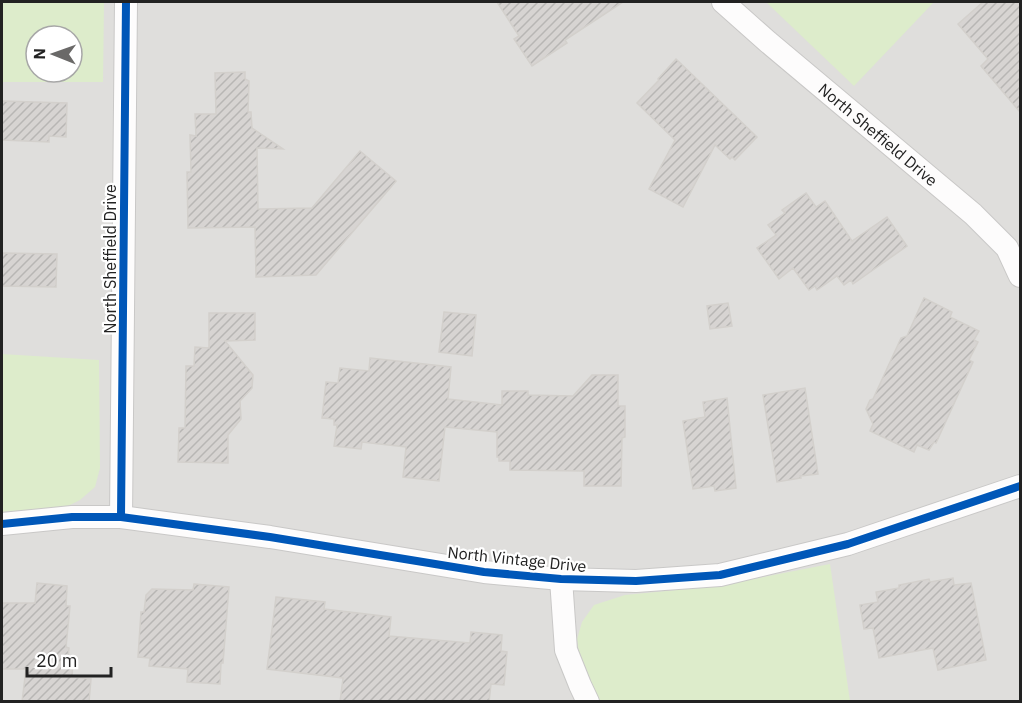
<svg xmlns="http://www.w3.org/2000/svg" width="1022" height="703" font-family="'IBM Plex Sans',sans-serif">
<defs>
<pattern id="building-hatch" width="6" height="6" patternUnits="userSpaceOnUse" patternTransform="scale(1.5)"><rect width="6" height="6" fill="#d7d4d2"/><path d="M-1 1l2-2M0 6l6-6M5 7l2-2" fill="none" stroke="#b8b6b4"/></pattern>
</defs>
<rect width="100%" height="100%" fill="#f0eeeb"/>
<!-- residential -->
<path fill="#dfdedc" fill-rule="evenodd" d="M 2,2 L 1020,2 L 1020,701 L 2,701 ZM 36,36 L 72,36 L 72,72 L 36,72 Z"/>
<!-- grass -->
<g fill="#ddeccb" fill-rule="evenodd">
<path d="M 2,2 L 104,2 L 103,82 L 2,82 ZM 36,36 L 72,36 L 72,72 L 36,72 Z"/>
<polygon points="766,2 934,2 854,86"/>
<polygon points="2,354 99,360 100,468 95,487 80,500 66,507 2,512"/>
<polygon points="830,564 850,701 598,701 580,660 577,639 582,622 594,605 625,595 718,586"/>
</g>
<!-- building -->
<g fill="url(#building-hatch)" stroke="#d3d0cc" stroke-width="1.5">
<polygon points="497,2 623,2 565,40 567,43 532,66 514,39 519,36"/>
<polygon points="983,2 1020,2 1020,112 981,66 988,59 958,24"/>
<polygon points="676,59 757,137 735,160 732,157 730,159 715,145 683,207 649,189 675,140 637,103 659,80 658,79"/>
<polygon points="245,72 245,79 249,81 248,112 251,112 252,128 283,149 257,148 258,209 312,208 360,151 396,181 316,275 256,277 255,227 188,228 187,172 191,172 190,135 196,136 195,114 216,114 215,73"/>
<polygon points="2,101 67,103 66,137 49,136 49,142 2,140"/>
<polygon points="806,193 816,207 825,201 852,241 887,217 907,246 853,284 851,280 844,285 837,276 817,290 815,286 809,290 793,268 779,279 757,248 776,235 768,225 785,213 782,210"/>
<polygon points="2,253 57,254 56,287 2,286"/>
<polygon points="924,298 952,312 950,317 979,331 974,340 978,342 969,360 973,362 936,443 934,442 929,450 917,445 914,452 870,431 873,424 866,409 870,400 873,399 901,338 907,336"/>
<polygon points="728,303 732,326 710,329 707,306"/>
<polygon points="444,312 476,315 472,356 439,352"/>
<polygon points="209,313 255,313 255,340 225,341 253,375 252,388 240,401 241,419 228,435 228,463 178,462 179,428 185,428 186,366 194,366 195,347 209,348"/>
<polygon points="370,358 451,367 448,399 502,405 502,391 528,391 528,395 573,396 592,375 618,375 618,406 625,406 625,437 622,438 621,486 584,486 584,471 510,470 510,461 499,461 499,457 497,457 497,432 445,427 439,481 403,477 406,447 362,442 361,449 334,446 337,425 334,425 334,419 322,418 326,382 338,383 340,368 369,371"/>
<polygon points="805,388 818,474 800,476 801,478 777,482 763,395"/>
<polygon points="727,398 736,488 715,491 714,486 693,489 683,421 705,417 703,402"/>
<polygon points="953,578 954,585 971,583 986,660 938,670 933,648 879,658 873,628 864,629 860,605 878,602 876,592 899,588 899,585 929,579 930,582"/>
<polygon points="37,583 67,586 66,606 70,606 66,647 69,648 68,659 73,660 72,677 91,679 89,702 22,702 26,669 2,669 2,603 35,603"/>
<polygon points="194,584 229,587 223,663 221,663 220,684 187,682 188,669 149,666 150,658 138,657 141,612 144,612 146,595 152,589 193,590"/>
<polygon points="276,597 325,602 324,609 391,617 389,636 470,643 471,632 502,635 501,651 507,652 504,685 491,684 489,702 340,702 343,678 267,669"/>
</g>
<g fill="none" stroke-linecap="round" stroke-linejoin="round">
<!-- minor casing -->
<g stroke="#c9c8c7" stroke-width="24">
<g id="minor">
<path id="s1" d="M 723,2 L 768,42 L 973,214 L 1007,248 L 1020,276"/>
<polyline points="121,517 126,2"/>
<polyline points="2,524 72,517 121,517 270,537 484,572 561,579 636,581 720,575 848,544 1020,486"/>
<polyline points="561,579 566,650 580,685 588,702"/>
</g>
</g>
<!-- minor -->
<use href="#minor" stroke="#fdfcfc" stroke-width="22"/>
<!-- cycleway casing -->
<g stroke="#fff" stroke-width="11">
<g id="cycleway">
<polyline points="121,517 126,2"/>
<polyline points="2,524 72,517 121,517 270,537 484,572 561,579 636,581 720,575 848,544 1020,486"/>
</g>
</g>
<!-- cycleway -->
<use href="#cycleway" stroke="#0057b8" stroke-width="8"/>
</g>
<g text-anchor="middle" stroke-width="4.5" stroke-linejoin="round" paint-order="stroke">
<!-- street labels -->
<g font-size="16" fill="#222" stroke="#fff">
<text dy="6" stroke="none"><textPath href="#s1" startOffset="204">North Sheffield Drive</textPath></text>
<text transform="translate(110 259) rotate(-90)" y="6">North Sheffield Drive</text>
<text transform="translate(517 559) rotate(6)" y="6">North Vintage Drive</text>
</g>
</g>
<!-- border -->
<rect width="1022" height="703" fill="none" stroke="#222222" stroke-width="6"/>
<!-- north arrow -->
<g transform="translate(54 54) rotate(271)"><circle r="28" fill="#ffffff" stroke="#a7a7a7" stroke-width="1.5"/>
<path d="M0-4.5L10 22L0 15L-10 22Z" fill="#6a6968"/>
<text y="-9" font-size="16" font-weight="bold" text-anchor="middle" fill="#222222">N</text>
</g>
<!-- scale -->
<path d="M27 667v9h84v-9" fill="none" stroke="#222222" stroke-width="3"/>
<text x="36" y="667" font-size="18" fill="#222222" stroke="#ffffff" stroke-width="4.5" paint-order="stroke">20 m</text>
</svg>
